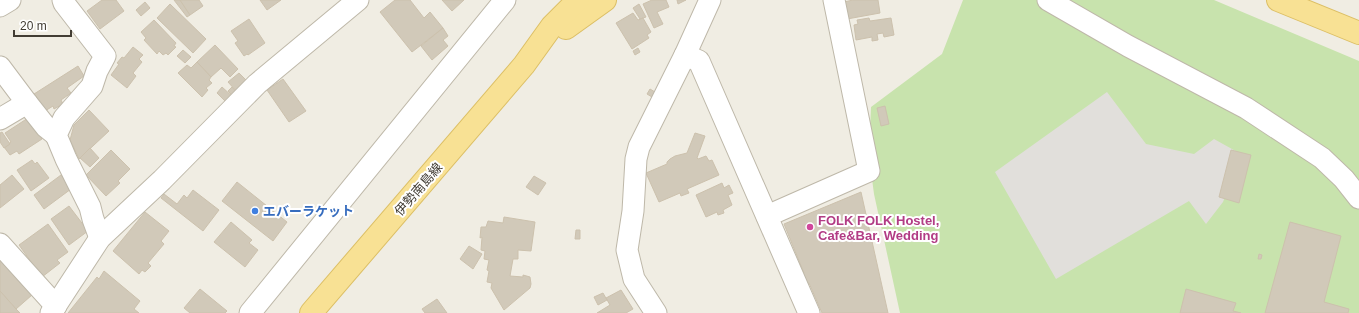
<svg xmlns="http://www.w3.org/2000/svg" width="1359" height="313" font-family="Arial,'Noto Sans JP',sans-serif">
<rect width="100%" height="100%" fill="#f0ede3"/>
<!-- green -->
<polygon fill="#c8e3ad" points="963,0 1214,0 1359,61 1359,313 900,313 874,194 869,156 871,107 942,54"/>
<!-- parking -->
<polygon fill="#e1dfdb" points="1107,92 1146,144 1194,154 1214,139 1241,154 1223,202 1206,224 1189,201 1056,279 995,172"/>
<!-- building -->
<g fill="#d1c9b9" stroke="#ccc1ad">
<polygon points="102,0 116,0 124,11 100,29 87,11"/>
<polygon points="174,0 180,0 190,15 187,17"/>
<polygon points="180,0 199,0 203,6 190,15"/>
<polygon points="260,0 281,0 267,10"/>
<polygon points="395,0 410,0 424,18 430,12 443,28 412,52 380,12"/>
<polygon points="442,0 464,0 452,11"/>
<polygon points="652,0 666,0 669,7 657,12 663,24 654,28 643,4"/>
<polygon points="677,0 686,0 678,4"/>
<polygon points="853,0 878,0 880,13 847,19 844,2"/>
<polygon points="145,2 150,8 141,16 136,10"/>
<polygon points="170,4 206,39 193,53 157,18"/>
<polygon points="639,4 646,17 640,19 633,8"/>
<polygon points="633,13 638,20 643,18 651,32 647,35 649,38 632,49 616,23"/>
<polygon points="869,18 870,21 891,18 894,35 884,37 883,33 877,34 878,40 872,41 872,37 856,40 854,25 858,24 857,20"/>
<polygon points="249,19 265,43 248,55 247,54 244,56 235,43 238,41 231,31"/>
<polygon points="154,20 176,43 174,46 176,47 168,55 166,53 163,55 159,51 157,54 144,40 146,38 141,32"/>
<polygon points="443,28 448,36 443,40 448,46 432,60 421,46"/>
<polygon points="215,45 238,69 230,77 221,68 211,77 197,62"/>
<polygon points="133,47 143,55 139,59 142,62 133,73 136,76 127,88 111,75 119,64 117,63 122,57 124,58"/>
<polygon points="638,48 640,52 635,55 633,51"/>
<polygon points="183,50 191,57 185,63 177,56"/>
<polygon points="197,62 211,77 209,80 212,83 206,88 208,90 202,97 178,73 187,65 191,68"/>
<polygon points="78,66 84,76 67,88 71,93 61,100 63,104 54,109 53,106 45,111 34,94"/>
<polygon points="239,73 248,82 237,92 228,82"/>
<polygon points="283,79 306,111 289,122 267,90"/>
<polygon points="222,87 233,97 227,103 217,93"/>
<polygon points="232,87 237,93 233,96 228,91"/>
<polygon points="650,89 655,92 652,97 647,94"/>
<polygon points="885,106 889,124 881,126 877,108"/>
<polygon points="89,110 109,131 79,159 70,140 74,125"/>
<polygon points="28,118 42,139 19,154 17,151 10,155 4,147 11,142 5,133"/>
<polygon points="2,132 10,144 4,148 0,142 0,133"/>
<polygon points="695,133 705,136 697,158 698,159 706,156 709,161 712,160 719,175 687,189 689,193 681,196 680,193 659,202 646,173 667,164 667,162 670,159 675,156 687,153"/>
<polygon points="90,148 99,158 90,167 80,158"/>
<polygon points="111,150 130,169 118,181 120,183 106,196 86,175"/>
<polygon points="1231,150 1251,155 1239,203 1219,197"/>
<polygon points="32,160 35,164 37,162 49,178 31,191 17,170"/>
<polygon points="12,175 24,189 0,208 0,185"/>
<polygon points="61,175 71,189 44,209 34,195"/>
<polygon points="534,176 546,183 538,195 526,187"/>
<polygon points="237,182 287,222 273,241 222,201"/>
<polygon points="722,183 724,188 729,185 733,193 728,195 732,205 723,210 724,213 718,215 717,212 706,217 696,195"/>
<polygon points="193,190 219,210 203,231 161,198 164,194 177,204 184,195 187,198"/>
<polygon points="861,192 888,313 822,313 809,283 807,284 803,273 804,273 784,224"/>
<polygon points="69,206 88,231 69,245 51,219"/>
<polygon points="145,212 169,231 161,241 164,244 148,263 151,266 145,272 142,270 139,274 113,251"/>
<polygon points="504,217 535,222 531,251 518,250 518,259 513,259 510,276 523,277 523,275 530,277 531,284 530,288 504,310 491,288 492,283 487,282 489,271 487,270 489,260 484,259 485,251 481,250 482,237 480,238 481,227 486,227 488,221 503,223"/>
<polygon points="231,222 252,240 249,243 258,250 245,267 214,242"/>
<polygon points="1290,222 1341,236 1324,302 1349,309 1348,313 1265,313"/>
<polygon points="48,224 68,252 57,260 60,263 42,277 19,245"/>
<polygon points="576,230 580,230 580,239 575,239"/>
<polygon points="469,246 482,254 473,269 460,259"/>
<polygon points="1259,254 1262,255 1261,259 1258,259"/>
<polygon points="0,260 1,260 32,295 16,309 0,291"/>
<polygon points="104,271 140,301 134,309 139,313 68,313 97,277 99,279"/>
<polygon points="200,289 227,311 225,313 190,313 184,308"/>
<polygon points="1186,289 1236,303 1233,311 1241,313 1180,313"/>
<polygon points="621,290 633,309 626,313 597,313 610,305 606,298"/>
<polygon points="0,291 16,309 20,313 0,313"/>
<polygon points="603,293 607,300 598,305 594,297"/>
<polygon points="437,299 447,313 425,313 422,309"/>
</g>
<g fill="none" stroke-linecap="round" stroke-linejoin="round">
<!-- minor casing -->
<g stroke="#beb8a9" stroke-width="23">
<g id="minor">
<polyline points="63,0 64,3 105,56 97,71 92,86 64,118 56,135 66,159 90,207 93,219 100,238"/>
<polyline points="710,0 685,55 699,61 809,313"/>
<polyline points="1048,0 1128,46 1246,108 1322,158 1344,179 1359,198"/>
<polyline points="0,6 10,0"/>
<polyline points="0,67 27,103"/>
<polyline points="0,119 27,103 46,127 56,135"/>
<polyline points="767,216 869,171 834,0"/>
<polyline points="0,244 56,306"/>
<polyline points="51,313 100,238 162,180 257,84 358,0"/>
<polyline points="250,313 505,0"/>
<polyline points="656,313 634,279 627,250 633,211 636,159 639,147 685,55"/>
</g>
</g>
<!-- primary casing -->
<g stroke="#dcbf65" stroke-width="24">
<g id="primary">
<polyline points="1278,0 1359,33"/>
<polyline points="566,28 605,0"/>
<polyline points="311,313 524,65 552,26 578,0"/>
</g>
</g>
<!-- minor -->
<use href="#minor" stroke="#fff" stroke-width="21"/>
<!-- primary -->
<use href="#primary" stroke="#f8e194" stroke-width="22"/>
</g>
<!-- markers -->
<circle fill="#3f7fe0" stroke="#fff" stroke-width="1.5" cx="255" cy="211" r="4"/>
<circle fill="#d1479c" stroke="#fff" stroke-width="1.5" cx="810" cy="227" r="4"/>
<g text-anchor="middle" stroke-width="4" stroke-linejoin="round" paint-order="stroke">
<!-- street labels -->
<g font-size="13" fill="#423d34" stroke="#fff">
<text transform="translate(418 189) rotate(-49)" y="5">伊勢南島線</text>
</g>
<!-- shop labels -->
<g font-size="13" font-weight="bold" fill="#366cbe" stroke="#fff" text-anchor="start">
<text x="263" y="216">エバーラケット</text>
</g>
<!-- hotel labels -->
<g font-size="13" font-weight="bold" fill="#b23c85" stroke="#fff" text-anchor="start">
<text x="818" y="225">FOLK FOLK Hostel,<tspan x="818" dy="15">Cafe&amp;Bar, Wedding</tspan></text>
</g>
</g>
<!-- scale -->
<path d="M14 30v6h57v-6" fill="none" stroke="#423d34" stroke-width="2"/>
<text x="20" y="30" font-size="12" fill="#423d34" stroke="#ffffff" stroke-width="3" paint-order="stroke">20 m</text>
</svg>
